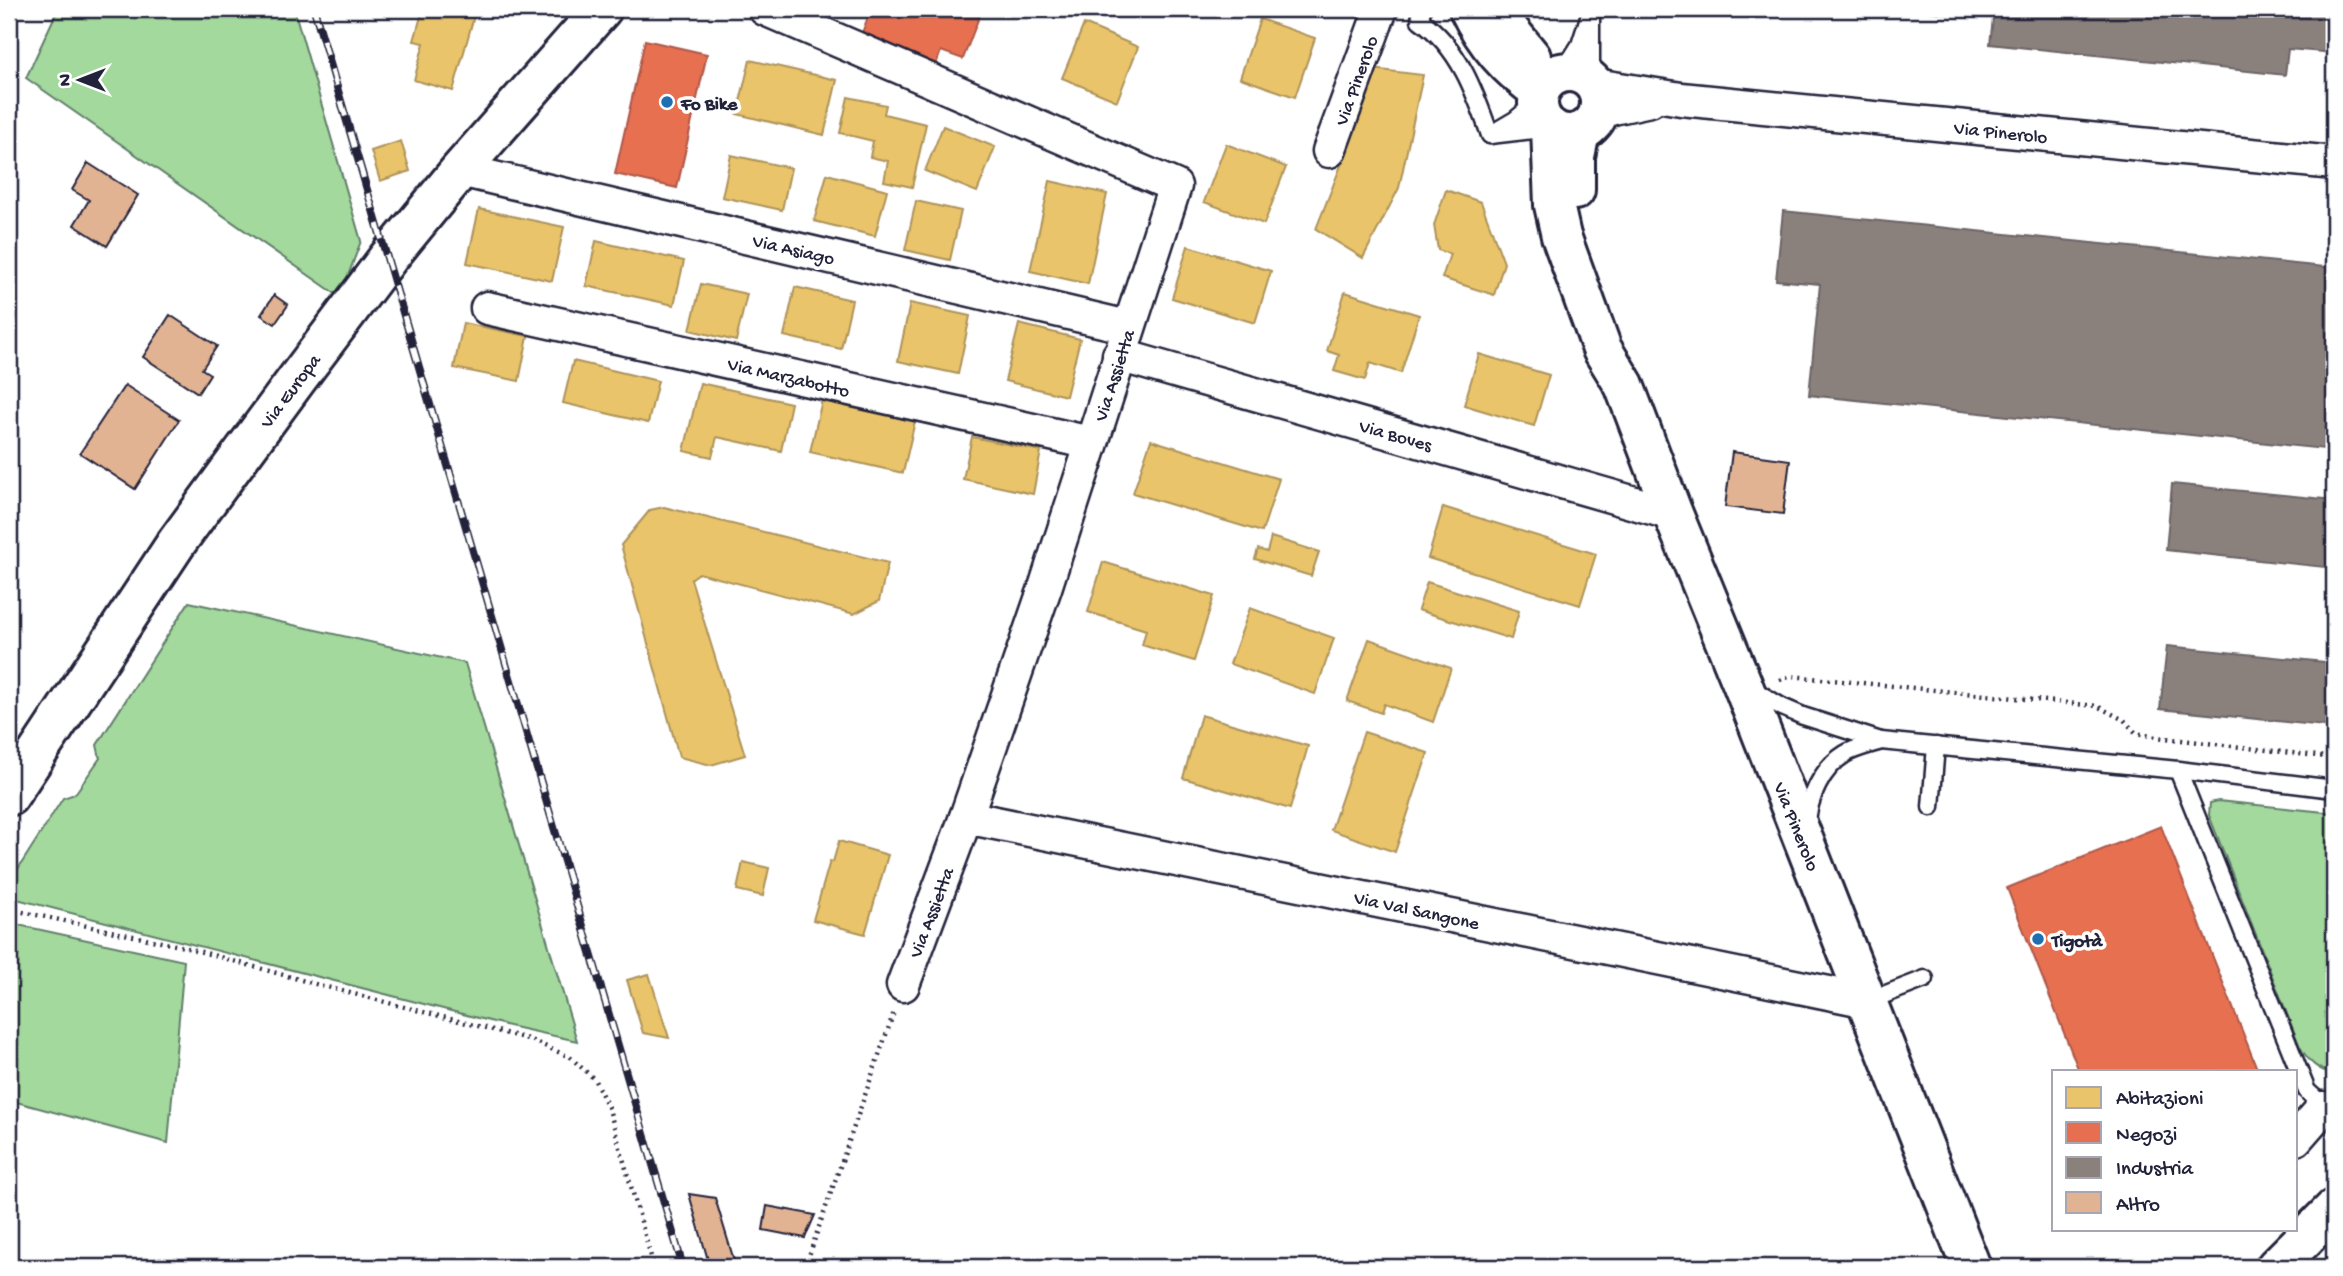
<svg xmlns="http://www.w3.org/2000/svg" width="2343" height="1276" font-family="'Gochi Hand',sans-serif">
<rect width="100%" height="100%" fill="#fff"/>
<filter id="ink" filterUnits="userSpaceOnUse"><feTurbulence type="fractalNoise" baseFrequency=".0143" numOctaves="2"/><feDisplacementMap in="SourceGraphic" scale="14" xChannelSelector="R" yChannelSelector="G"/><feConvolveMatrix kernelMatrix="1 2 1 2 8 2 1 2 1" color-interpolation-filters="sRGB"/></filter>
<g filter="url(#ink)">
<!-- green -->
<g fill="#a3d99c" stroke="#627e6c" stroke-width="2">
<polygon points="58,9 294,9 361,241 340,297 26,78"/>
<polygon points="189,602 465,663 577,1041 509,1026 9,897 9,883 63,798 75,794 100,758 97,745"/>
<path d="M 2218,801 L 2334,813 L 2334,1074 C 2317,1070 2309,1062 2300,1047 L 2209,815 L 2210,803 Z"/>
<polygon points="9,923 184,961 168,1143 9,1100"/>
</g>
<!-- homes -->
<g fill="#e9c46a" stroke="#ad935c" stroke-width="2">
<polygon points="423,9 476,9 453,91 414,80 424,43 414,41"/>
<polygon points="1260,19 1315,38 1295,97 1240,78"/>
<polygon points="1084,24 1138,47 1117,101 1062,78"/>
<polygon points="750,60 837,80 824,135 737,114"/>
<polygon points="1372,69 1423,75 1399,188 1363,258 1316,229 1365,104"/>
<polygon points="848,97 886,105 884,114 926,124 912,187 884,181 888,161 870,157 873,141 840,133"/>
<polygon points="943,126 995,147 977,192 925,171"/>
<polygon points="401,141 410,171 380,181 371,151"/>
<polygon points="1226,144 1286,167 1264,224 1204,202"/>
<polygon points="731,155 791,168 782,210 722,197"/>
<polygon points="827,174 887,190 875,236 814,221"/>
<polygon points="1050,181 1107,194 1088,284 1030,271"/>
<polygon points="1446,190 1481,202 1504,263 1494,295 1442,278 1450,254 1438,250 1434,225"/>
<polygon points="916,201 961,211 950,260 905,250"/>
<polygon points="479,209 564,227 552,281 467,263"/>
<polygon points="596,241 684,261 674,305 586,286"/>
<polygon points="1188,246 1271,271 1255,323 1172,298"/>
<polygon points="701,284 747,294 736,341 690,330"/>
<polygon points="795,287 852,300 841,349 784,336"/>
<polygon points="1345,292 1419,315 1401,373 1370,363 1365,380 1334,371 1339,355 1327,351"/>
<polygon points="910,303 970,316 958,374 898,361"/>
<polygon points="463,323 528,336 519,381 454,368"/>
<polygon points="1019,324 1080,339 1066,396 1005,381"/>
<polygon points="1479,354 1549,375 1534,426 1464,405"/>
<polygon points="573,361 658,381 648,423 563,403"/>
<polygon points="700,383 791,403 781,451 717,437 712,457 684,451"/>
<polygon points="822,400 915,421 903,473 810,452"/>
<polygon points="972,437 1041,451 1033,494 963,479"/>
<polygon points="1151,440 1279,479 1262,532 1133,493"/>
<polygon points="664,507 888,563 879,601 854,614 699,573 691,579 745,755 711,765 679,757 621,545 650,510"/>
<polygon points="1443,507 1596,554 1580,605 1428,558"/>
<polygon points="1271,537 1319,552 1311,576 1255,559 1258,549 1267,552"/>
<polygon points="1103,562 1214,596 1194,661 1142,645 1146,630 1088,612"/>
<polygon points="1427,582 1519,611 1511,639 1418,610"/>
<polygon points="1250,608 1334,638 1315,694 1230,664"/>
<polygon points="1369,639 1451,668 1433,722 1384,704 1381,713 1347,701"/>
<polygon points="1201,715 1308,746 1290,809 1183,778"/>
<polygon points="1364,732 1428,753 1395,852 1331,830"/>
<polygon points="839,841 888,855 865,934 813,920 830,861 833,862"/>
<polygon points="743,862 769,868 763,896 737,890"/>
<polygon points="649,974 669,1038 643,1033 627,980"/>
</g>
<!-- shops -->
<g fill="#e76f51" stroke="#ac584a" stroke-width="2">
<polygon points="871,9 982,9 963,59 941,51 934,70 878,49 882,40 862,33"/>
<polygon points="645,40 707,54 677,188 615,174"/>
<polygon points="2161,826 2258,1071 2079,1071 2007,888"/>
</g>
<!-- industry -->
<g fill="#8a817c" stroke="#6b6468" stroke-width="2">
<polygon points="1906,9 2334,9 2334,53 2288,49 2285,75 1990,44 1993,18"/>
<polygon points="1783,211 2334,268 2334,450 1809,395 1820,284 1776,280"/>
<polygon points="2172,484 2334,500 2334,568 2166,550"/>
<polygon points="2167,646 2334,663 2334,727 2160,709"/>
</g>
<!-- building -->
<g fill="#e2b393" stroke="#22223b" stroke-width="2">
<polygon points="88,163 138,195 107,246 74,225 89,200 72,190"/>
<polygon points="274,295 288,305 275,324 261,315"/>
<polygon points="170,315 217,346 202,369 210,374 198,393 143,357"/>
<polygon points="125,385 179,420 135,489 80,453"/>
<polygon points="1732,452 1790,460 1783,514 1725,507"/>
<polygon points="689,1194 715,1198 736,1267 710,1267"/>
<polygon points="767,1206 815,1215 805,1238 763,1230"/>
</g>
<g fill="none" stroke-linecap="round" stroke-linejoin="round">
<!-- service casing -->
<g stroke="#22223b" stroke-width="21">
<g id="service">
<path d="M 1422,9 L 1420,20 C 1459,47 1475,92 1490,135"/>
<polyline points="1563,72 1580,45 1591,11 1591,81"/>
<polyline points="1498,130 1515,120 1538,101"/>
<polyline points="1490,135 1551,128"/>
<path d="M 1752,689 L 1782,707 L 1803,716 L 1881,741 C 1869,745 1855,748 1845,754 C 1822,768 1808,799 1807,824"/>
<polyline points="1881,741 2178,770 2334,789"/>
<polyline points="2178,770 2307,1091 2329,1111"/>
<polyline points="1931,807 1936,746"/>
<polyline points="1868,1001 1925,979"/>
</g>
</g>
<!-- minor casing -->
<g stroke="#22223b" stroke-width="37">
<g id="minor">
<polyline points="765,9 1175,186 1045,588 966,817 903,985"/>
<polyline points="1595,85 1681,99 2334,163"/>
<polyline points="1598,114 1613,108 1650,100"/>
<polyline points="1329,151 1381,9"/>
<polyline points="460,170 1128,327"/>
<polyline points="487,308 1091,443"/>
<polyline points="1119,355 1673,514"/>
<polyline points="966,817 1868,1001"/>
<polyline points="2296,1139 2323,1108"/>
</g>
</g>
<!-- tertiary casing -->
<g stroke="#22223b" stroke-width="44">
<polyline id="tertiary" points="9,796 177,542 297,379 388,258 460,170 602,9"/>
</g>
<!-- secondary casing -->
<g stroke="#22223b" stroke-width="44">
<g id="secondary">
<path d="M 1469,9 C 1485,43 1509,70 1540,91"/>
<polyline points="1500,9 1509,30 1531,57"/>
<circle cx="1569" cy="103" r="31"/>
<polyline points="1551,128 1554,205 1561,236 1602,349 1624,385 1673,514 1742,683 1971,1267"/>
<polyline points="1575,190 1575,156 1580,132"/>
<polyline points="2276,1267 2334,1209"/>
</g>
</g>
<!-- path -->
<g stroke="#22223b" stroke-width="4.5" stroke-dasharray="2 5" stroke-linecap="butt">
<polyline points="1780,680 1791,676 2097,706 2124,720 2136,733 2156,737 2334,758"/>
<polyline points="9,909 184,947 319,985 528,1039 570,1057 594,1079 609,1109 654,1267"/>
<polyline points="805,1267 894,1012"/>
</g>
<!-- service -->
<use href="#service" stroke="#fff" stroke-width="16"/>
<!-- minor -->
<use href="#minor" stroke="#fff" stroke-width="32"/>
<!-- tertiary -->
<use href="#tertiary" stroke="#fff" stroke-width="38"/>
<!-- secondary -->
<use href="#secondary" stroke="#fff" stroke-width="38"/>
<!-- rail casing -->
<g stroke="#22223b" stroke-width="8">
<polyline id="rail" points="314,9 683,1267"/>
</g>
<!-- rail -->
<use href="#rail" stroke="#fff" stroke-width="5" stroke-dasharray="16" stroke-linecap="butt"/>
</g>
</g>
<!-- markers -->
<g fill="#1f6fb2" stroke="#fff" stroke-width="2.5">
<circle cx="667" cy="102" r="7"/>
<circle cx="2038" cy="939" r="7"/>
</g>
<g text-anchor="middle" stroke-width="7" stroke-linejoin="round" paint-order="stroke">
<!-- street labels -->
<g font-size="19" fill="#22223b" stroke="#fff">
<text transform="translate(1355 80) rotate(-70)" y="7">Via Pinerolo</text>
<text transform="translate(2001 131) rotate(6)" y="7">Via Pinerolo</text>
<text transform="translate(794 248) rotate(13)" y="7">Via Asiago</text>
<text transform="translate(1113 375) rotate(-72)" y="7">Via Assietta</text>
<text transform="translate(789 376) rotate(13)" y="7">Via Marzabotto</text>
<text transform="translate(289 390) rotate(-53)" y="7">Via Europa</text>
<text transform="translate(1396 434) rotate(16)" y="7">Via Boves</text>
<text transform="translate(1798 826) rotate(68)" y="7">Via Pinerolo</text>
<text transform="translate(1417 909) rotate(12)" y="7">Via Val Sangone</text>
<text transform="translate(930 912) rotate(-69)" y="7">Via Assietta</text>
</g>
<!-- poi labels -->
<g font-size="19" font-weight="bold" fill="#22223b" stroke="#fff" text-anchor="start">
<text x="681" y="109">Fo Bike</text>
<text x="2052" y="946">Tigotà</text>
</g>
</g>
<!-- margin -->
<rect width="2343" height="1276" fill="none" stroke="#fff" stroke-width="35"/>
<rect x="18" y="18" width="2308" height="1241" fill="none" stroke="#22223b" stroke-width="2.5" filter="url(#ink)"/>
<!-- legend -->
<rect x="2052" y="1070" width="245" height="161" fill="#ffffff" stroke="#a7a7b1" stroke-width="2"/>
<rect x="2066" y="1087" width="35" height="21" fill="#e9c46a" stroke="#a7a7b1" stroke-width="2"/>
<text x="2116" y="1104" font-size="21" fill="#22223b">Abitazioni</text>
<rect x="2066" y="1122" width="35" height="21" fill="#e76f51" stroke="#a7a7b1" stroke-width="2"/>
<text x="2116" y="1140" font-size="21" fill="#22223b">Negozi</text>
<rect x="2066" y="1157" width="35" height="21" fill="#8a817c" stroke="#a7a7b1" stroke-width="2"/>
<text x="2116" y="1174" font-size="21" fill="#22223b">Industria</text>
<rect x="2066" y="1192" width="35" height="21" fill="#e2b393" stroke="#a7a7b1" stroke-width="2"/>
<text x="2116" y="1210" font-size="21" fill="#22223b">Altro</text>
<!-- north arrow -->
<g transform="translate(80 80) rotate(270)" stroke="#ffffff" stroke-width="5" paint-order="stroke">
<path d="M0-5L12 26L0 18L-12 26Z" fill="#22223b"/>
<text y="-10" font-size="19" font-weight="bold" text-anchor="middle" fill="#22223b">N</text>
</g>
</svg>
